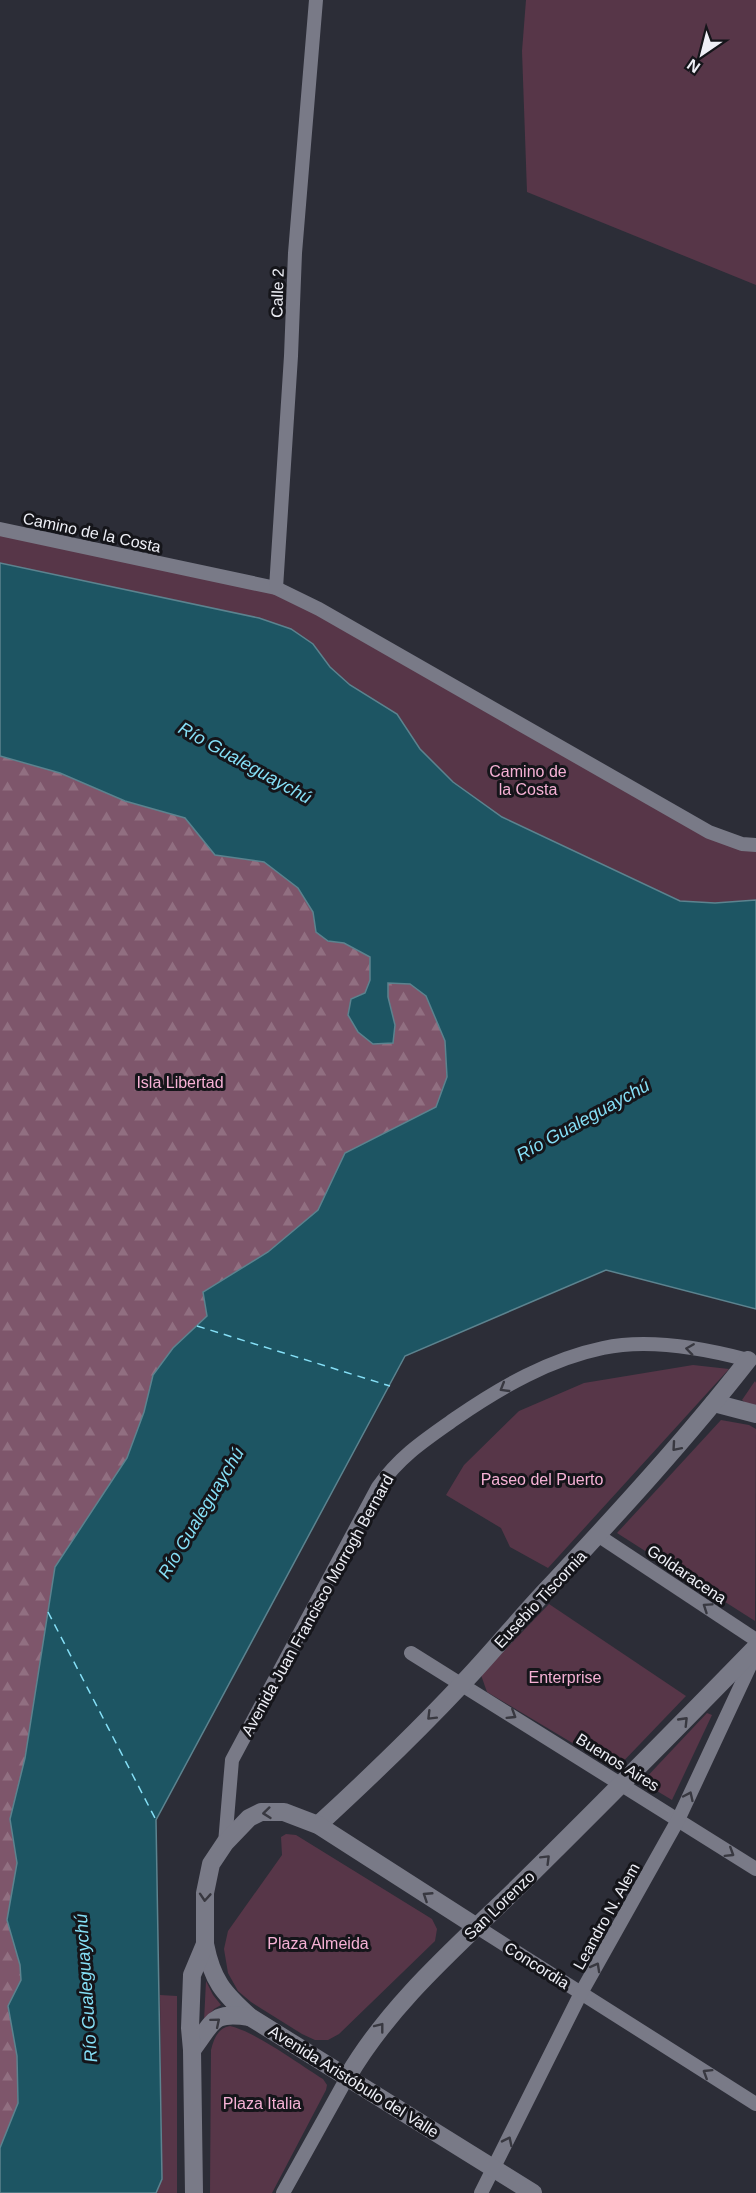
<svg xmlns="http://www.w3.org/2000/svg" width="756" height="2193" font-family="Helvetica,sans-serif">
<defs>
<pattern id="forest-firs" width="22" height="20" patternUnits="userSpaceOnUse" patternTransform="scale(1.5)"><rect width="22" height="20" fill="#7e566b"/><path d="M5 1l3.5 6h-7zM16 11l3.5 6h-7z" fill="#916f81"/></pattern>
</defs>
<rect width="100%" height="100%" fill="#2c2d37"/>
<!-- green -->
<g fill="#573648">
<polygon points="526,0 756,0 756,285 527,192 522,51"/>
<polygon points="0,529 276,588 709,832 756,845 756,900 715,903 680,901 502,817 453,782 420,749 397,714 350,685 330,667 313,644 291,629 259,618 0,563"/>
<polygon points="693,1365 729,1369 548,1568 510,1547 501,1528 446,1495 464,1465 519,1411 584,1383"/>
<polygon points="755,1381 756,1383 756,1408 751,1407 742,1400"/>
<polygon points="721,1420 749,1425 756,1429 755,1621 617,1533"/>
<polygon points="549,1604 686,1696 616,1769 487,1692 481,1675"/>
<polygon points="707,1713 712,1715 672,1800 642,1782"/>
<polygon points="286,1834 296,1835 432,1919 437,1929 435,1941 339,2034 328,2040 315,2040 302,2034 251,2002 238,1991 228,1973 224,1949 228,1931 282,1855 281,1837"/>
<polygon points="206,1981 213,1995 221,2005 214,2009 204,2021"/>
<polygon points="160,1995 177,1996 177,2193 156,2193 162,2179"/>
<path d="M 230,2026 C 256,2032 299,2064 323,2079 L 327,2085 L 326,2090 L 272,2193 L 210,2193 L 211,2050 C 214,2038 218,2028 230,2026 Z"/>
</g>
<!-- forest -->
<polygon fill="url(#forest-firs)" points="0,756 60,773 125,801 185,818 215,855 264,862 298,888 313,912 316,932 328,941 344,943 370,957 370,980 365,993 351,999 348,1015 358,1032 395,1025 388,997 388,983 410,984 426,996 445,1041 447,1077 436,1107 345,1153 318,1210 268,1252 203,1292 207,1316 173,1348 153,1375 144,1412 127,1458 55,1567 25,1758 10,1818 17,1863 7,1920 20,1965 21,1980 8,2006 17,2056 18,2104 0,2148"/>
<!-- water -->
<polygon fill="#1d5563" stroke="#5c838f" stroke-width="1.5" points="0,563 259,618 291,629 313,644 330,667 350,685 397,714 420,749 453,782 502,817 680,901 715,903 756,900 756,1309 606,1270 405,1356 156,1820 162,2179 156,2193 0,2193 0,2148 18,2103 17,2056 8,2006 21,1980 20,1965 7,1920 17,1863 10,1819 25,1758 55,1567 127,1458 144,1412 153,1375 173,1348 207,1316 203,1292 268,1252 318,1210 345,1153 436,1107 447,1077 445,1041 426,996 410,984 388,983 388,997 395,1025 393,1043 373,1044 358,1032 348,1015 351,999 365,993 370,980 370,957 344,943 328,941 316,932 313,912 298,888 264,862 215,855 185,818 125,801 60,773 0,756"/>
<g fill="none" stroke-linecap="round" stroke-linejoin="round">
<!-- ferry -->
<g stroke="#85dff6" stroke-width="1.5" stroke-dasharray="8 6" stroke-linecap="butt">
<polyline points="197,1326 390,1386"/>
<polyline points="48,1612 156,1820"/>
</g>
<!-- street -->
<g stroke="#797a87" stroke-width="14">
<polyline points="0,529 276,588 319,609 709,832 742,844 756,845"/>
<polyline points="276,588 291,356 295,253 316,0"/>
<polyline points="599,1536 756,1640"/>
<polyline points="411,1653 756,1869"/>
<path d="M 225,1843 L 232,1760 L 378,1487 C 401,1455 425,1440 456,1418 C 501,1387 550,1359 603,1348 C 649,1338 703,1348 748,1360"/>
<polyline points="477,1927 756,2104"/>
<polyline points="283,2193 348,2076"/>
<polyline points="481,2193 581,1993 678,1820 756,1653"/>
</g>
<!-- secondary -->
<g stroke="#797a87" stroke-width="18">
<polyline points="714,1403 756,1414"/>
<path d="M 318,1825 C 367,1780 415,1734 461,1685 C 493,1652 521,1616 553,1583 C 620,1511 687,1438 748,1360"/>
<path d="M 205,1944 C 212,1980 223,1993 250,2017 L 533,2193"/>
<path d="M 192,2050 C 214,2021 212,2011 250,2017"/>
<path d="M 348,2076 C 392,2001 460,1944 521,1884 C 600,1806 678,1727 756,1647"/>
<polyline points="194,2193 192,2050 190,2028 192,1975 205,1944 205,1893 211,1864 225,1843 249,1818 261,1812 284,1812 318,1825 477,1927"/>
</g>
</g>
<!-- one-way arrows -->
<defs><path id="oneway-chevron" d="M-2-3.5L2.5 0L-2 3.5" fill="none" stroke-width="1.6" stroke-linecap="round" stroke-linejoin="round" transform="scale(1.5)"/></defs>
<g stroke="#383840">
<use href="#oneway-chevron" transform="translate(690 1349) rotate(-172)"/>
<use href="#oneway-chevron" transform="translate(504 1388) rotate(149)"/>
<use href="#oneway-chevron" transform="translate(676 1447) rotate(131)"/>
<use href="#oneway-chevron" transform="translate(707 1607) rotate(-146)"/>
<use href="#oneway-chevron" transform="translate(512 1715) rotate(32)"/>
<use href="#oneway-chevron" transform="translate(431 1716) rotate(135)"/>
<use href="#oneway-chevron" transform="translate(684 1721) rotate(-46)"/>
<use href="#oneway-chevron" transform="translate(689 1796) rotate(-65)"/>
<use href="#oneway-chevron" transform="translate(267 1813) rotate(174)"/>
<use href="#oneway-chevron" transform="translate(730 1853) rotate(32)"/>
<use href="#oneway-chevron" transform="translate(546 1859) rotate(-45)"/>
<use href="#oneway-chevron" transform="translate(427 1896) rotate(-147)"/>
<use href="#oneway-chevron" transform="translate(205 1897) rotate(94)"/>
<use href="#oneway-chevron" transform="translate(596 1967) rotate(-61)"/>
<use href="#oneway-chevron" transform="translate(216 2022) rotate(-40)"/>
<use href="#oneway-chevron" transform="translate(380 2027) rotate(-52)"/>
<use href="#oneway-chevron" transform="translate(707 2073) rotate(-148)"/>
<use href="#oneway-chevron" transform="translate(508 2141) rotate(-64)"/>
</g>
<g text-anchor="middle" stroke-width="6" stroke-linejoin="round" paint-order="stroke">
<!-- street labels -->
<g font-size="16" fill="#eeeff6" stroke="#15151a">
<text transform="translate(277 293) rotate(-88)" y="6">Calle 2</text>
<text transform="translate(92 532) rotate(12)" y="6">Camino de la Costa</text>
<text transform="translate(687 1574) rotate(34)" y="6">Goldaracena</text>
<text transform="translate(540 1599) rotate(-47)" y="6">Eusebio Tiscornia</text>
<text transform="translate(317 1605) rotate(-61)" y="6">Avenida Juan Francisco Morrogh Bernard</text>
<text transform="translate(618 1762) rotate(32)" y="6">Buenos Aires</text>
<text transform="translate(499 1905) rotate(-44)" y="6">San Lorenzo</text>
<text transform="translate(606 1916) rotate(-61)" y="6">Leandro N. Alem</text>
<text transform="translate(537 1965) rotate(32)" y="6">Concordia</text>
<text transform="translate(354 2081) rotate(32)" y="6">Avenida Aristóbulo del Valle</text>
</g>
<!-- park labels -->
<g font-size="16" fill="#f6b1d5" stroke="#15151a">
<text x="528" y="777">Camino de<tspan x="528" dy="18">la Costa</tspan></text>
<text x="180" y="1088">Isla Libertad</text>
<text x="542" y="1485">Paseo del Puerto</text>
<text x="565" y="1683">Enterprise</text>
<text x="318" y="1949">Plaza Almeida</text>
<text x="262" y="2109">Plaza Italia</text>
</g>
<!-- water labels -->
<g font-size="18" font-style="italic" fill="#85dff6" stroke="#15151a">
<text transform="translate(245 763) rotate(29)" y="6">Río Gualeguaychú</text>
<text transform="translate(583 1120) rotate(-29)" y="6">Río Gualeguaychú</text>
<text transform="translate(201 1513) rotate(-59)" y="6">Río Gualeguaychú</text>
<text transform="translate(86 1988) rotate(-94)" y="6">Río Gualeguaychú</text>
</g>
</g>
<!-- north arrow -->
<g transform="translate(702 54) rotate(215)" stroke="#15151a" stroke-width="4.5" paint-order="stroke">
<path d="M0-4.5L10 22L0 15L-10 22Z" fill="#eeeff6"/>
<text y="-9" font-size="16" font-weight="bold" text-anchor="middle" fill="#eeeff6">N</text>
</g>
</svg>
